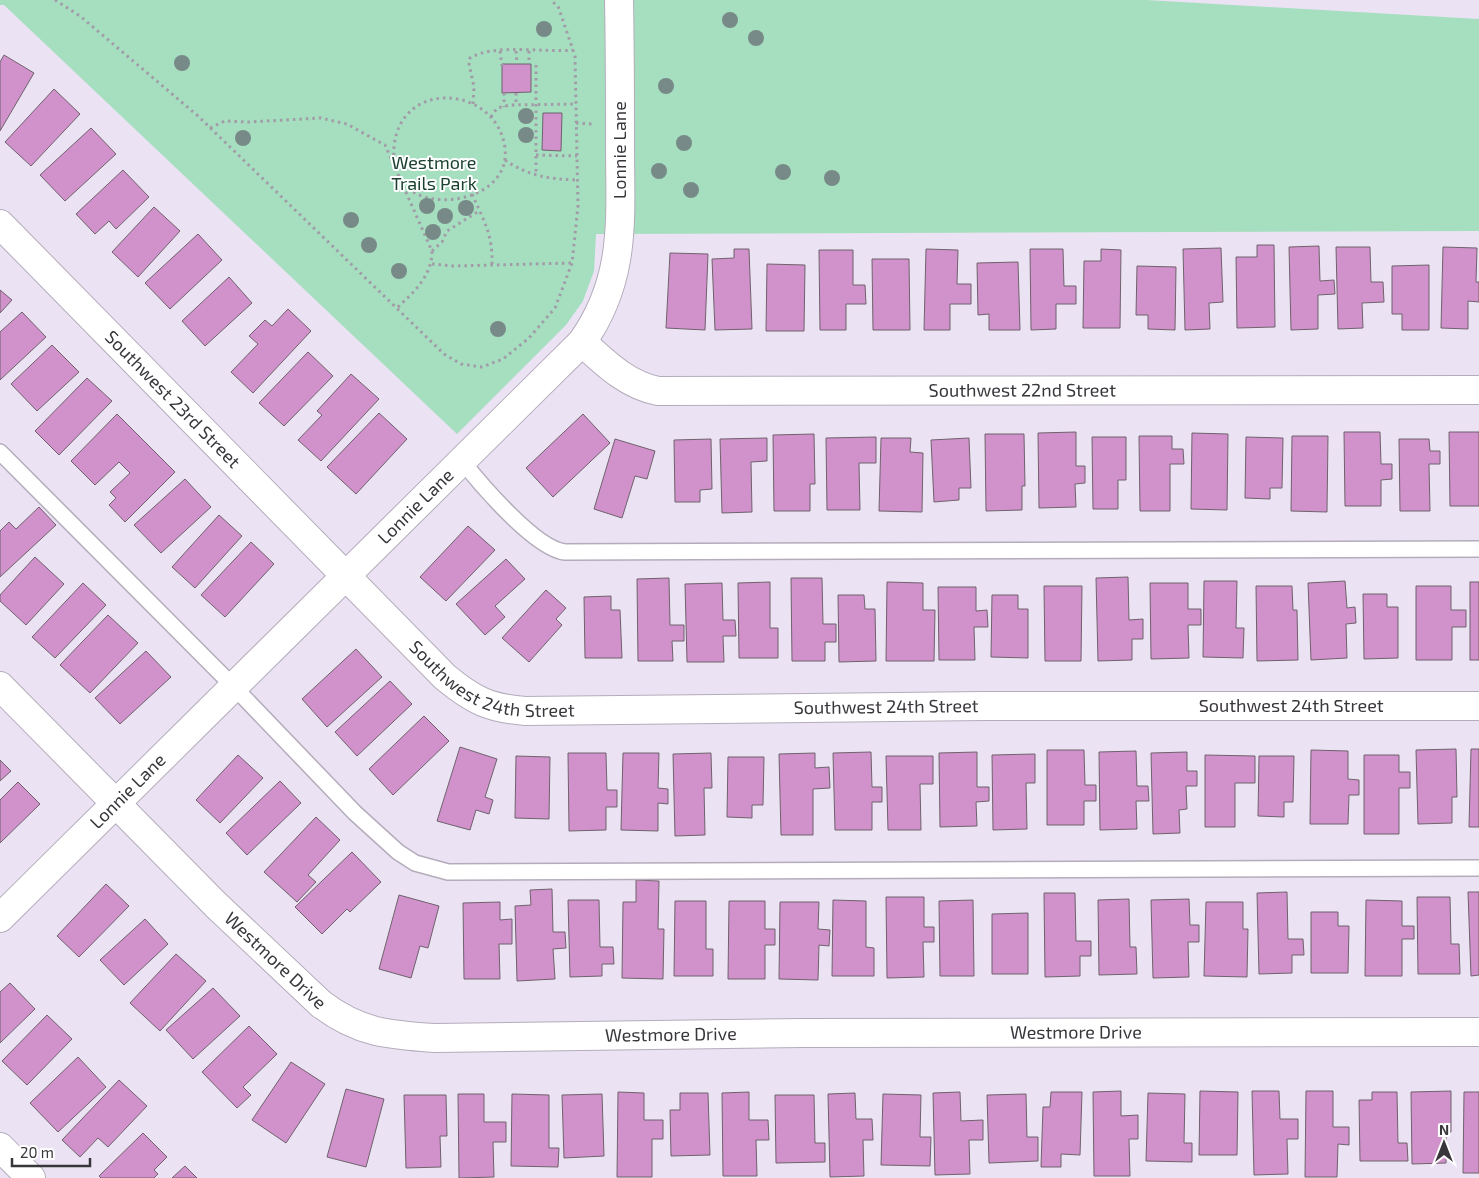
<svg xmlns="http://www.w3.org/2000/svg" width="1479" height="1178" font-family="'Exo 2',sans-serif">
<rect width="100%" height="100%" fill="#ebe3f3"/>
<!-- green -->
<polygon fill="#a6dec0" points="0,0 1146,0 1479,19 1479,231 596,234 594,271 583,301 566,325 457,434 4,5 0,5"/>
<!-- building -->
<g fill="#d191cb" stroke="#6f626d">
<polygon points="4,55 34,73 0,131 0,62"/>
<polygon points="502,64 531,64 531,92 502,93"/>
<polygon points="54,89 80,114 31,166 5,142"/>
<polygon points="543,113 562,113 561,151 542,150"/>
<polygon points="91,128 116,154 65,201 40,175"/>
<polygon points="123,170 149,197 116,229 109,221 95,234 76,214"/>
<polygon points="154,207 180,231 138,277 112,252"/>
<polygon points="198,234 222,260 170,309 145,283"/>
<polygon points="1257,245 1274,245 1275,327 1237,328 1236,257 1257,257"/>
<polygon points="1319,246 1320,281 1334,280 1335,294 1318,295 1318,329 1291,330 1289,247"/>
<polygon points="1336,247 1370,247 1371,282 1383,282 1384,302 1362,303 1363,328 1338,329"/>
<polygon points="1443,247 1477,248 1476,282 1479,282 1479,302 1468,301 1468,329 1441,328"/>
<polygon points="1221,248 1223,302 1209,303 1210,329 1185,330 1183,249"/>
<polygon points="734,249 749,249 752,329 715,330 712,259 734,258"/>
<polygon points="926,249 958,250 957,284 971,284 971,304 950,304 950,330 924,330"/>
<polygon points="1030,249 1063,249 1064,286 1076,286 1076,304 1056,304 1056,329 1031,330"/>
<polygon points="1101,249 1121,250 1120,328 1083,328 1084,261 1101,261"/>
<polygon points="819,250 853,250 853,285 865,285 866,304 846,304 846,330 820,330"/>
<polygon points="670,253 708,254 705,330 666,328"/>
<polygon points="872,259 909,259 910,330 873,330"/>
<polygon points="1018,262 1020,330 989,330 989,314 978,315 977,263"/>
<polygon points="767,264 805,265 804,331 766,331"/>
<polygon points="1429,265 1429,330 1402,330 1402,314 1392,314 1392,266"/>
<polygon points="1137,266 1176,267 1175,330 1148,329 1148,315 1136,315"/>
<polygon points="229,277 252,303 205,346 182,321"/>
<polygon points="0,290 12,300 0,313"/>
<polygon points="288,309 311,331 253,393 231,372 258,344 249,336 265,320 272,326"/>
<polygon points="22,312 46,337 0,380 0,332"/>
<polygon points="52,345 79,372 37,411 11,384"/>
<polygon points="308,352 333,376 284,426 259,403"/>
<polygon points="351,374 379,399 321,461 298,440 322,415 317,411"/>
<polygon points="87,378 112,401 59,455 35,431"/>
<polygon points="379,413 407,439 356,494 327,467"/>
<polygon points="117,414 175,472 125,522 109,505 116,498 110,492 130,473 119,462 95,485 71,461"/>
<polygon points="583,414 610,443 553,497 526,468"/>
<polygon points="1076,432 1076,466 1085,466 1085,483 1075,484 1076,507 1039,508 1038,433"/>
<polygon points="1344,432 1380,432 1381,464 1392,464 1392,479 1381,480 1381,506 1345,506"/>
<polygon points="1449,432 1479,432 1479,506 1450,506"/>
<polygon points="1192,433 1228,434 1227,510 1191,509"/>
<polygon points="814,434 815,484 810,484 810,511 774,511 773,435"/>
<polygon points="985,434 1024,434 1025,486 1022,486 1022,510 986,511"/>
<polygon points="1139,436 1172,436 1172,449 1183,449 1184,464 1170,464 1170,511 1140,511"/>
<polygon points="1292,436 1328,436 1327,512 1291,511"/>
<polygon points="876,437 876,463 859,463 860,510 827,510 826,438"/>
<polygon points="1092,437 1126,437 1126,480 1118,480 1118,509 1093,509"/>
<polygon points="1246,437 1283,438 1282,488 1270,488 1270,499 1245,498"/>
<polygon points="767,438 767,461 751,462 752,512 722,513 720,439"/>
<polygon points="881,438 911,438 910,452 923,453 922,512 879,511"/>
<polygon points="969,438 971,488 959,488 959,500 934,502 931,440"/>
<polygon points="615,439 655,451 647,479 635,476 622,518 594,509"/>
<polygon points="711,439 712,489 700,490 700,502 675,502 674,440"/>
<polygon points="1399,439 1429,439 1430,451 1440,451 1440,464 1429,464 1430,511 1400,511"/>
<polygon points="185,479 211,507 161,553 134,525"/>
<polygon points="39,507 56,525 0,577 0,531 9,522 16,529"/>
<polygon points="219,515 242,536 195,588 172,567"/>
<polygon points="468,526 495,550 446,601 420,577"/>
<polygon points="251,542 274,564 225,617 201,595"/>
<polygon points="35,557 64,584 26,625 0,601 0,595"/>
<polygon points="506,559 525,579 495,606 505,617 485,635 456,604"/>
<polygon points="1128,577 1129,620 1143,619 1143,639 1132,639 1132,660 1098,661 1096,578"/>
<polygon points="669,578 670,625 684,625 684,641 672,641 673,661 638,661 637,579"/>
<polygon points="791,578 822,578 823,624 836,624 836,642 825,642 825,661 792,661"/>
<polygon points="1204,581 1237,581 1236,628 1244,628 1243,658 1203,657"/>
<polygon points="1345,581 1347,608 1355,607 1356,623 1346,624 1347,658 1311,660 1308,583"/>
<polygon points="770,582 770,628 778,628 778,658 739,658 738,583"/>
<polygon points="887,582 923,583 923,610 935,610 934,661 886,661"/>
<rect x="1470" y="582" width="9" height="78"/>
<polygon points="83,583 106,605 55,658 32,637"/>
<polygon points="722,583 723,620 735,620 736,636 723,636 724,662 687,662 685,584"/>
<polygon points="1150,583 1188,583 1188,609 1201,609 1201,625 1188,625 1189,658 1151,659"/>
<polygon points="1044,586 1082,586 1081,661 1045,661"/>
<polygon points="1256,586 1292,586 1293,610 1297,610 1298,660 1257,661"/>
<polygon points="1416,586 1451,586 1451,610 1466,610 1466,627 1452,627 1452,660 1416,660"/>
<polygon points="938,587 976,587 976,611 987,610 988,627 974,627 975,660 939,660"/>
<polygon points="546,590 566,608 556,619 562,625 529,662 502,638"/>
<polygon points="1363,594 1387,594 1387,607 1398,607 1398,658 1364,659"/>
<polygon points="838,595 864,595 865,609 875,609 876,661 839,662"/>
<polygon points="992,595 1018,595 1018,609 1028,609 1028,658 991,657"/>
<polygon points="611,596 611,610 620,610 622,658 585,658 584,597"/>
<polygon points="108,615 138,643 90,693 60,665"/>
<polygon points="356,649 382,677 327,727 302,699"/>
<polygon points="146,651 171,677 120,724 95,698"/>
<polygon points="390,681 412,704 357,756 335,732"/>
<polygon points="424,716 449,741 393,795 369,769"/>
<polygon points="460,747 497,759 485,797 493,800 489,814 476,810 470,830 437,821"/>
<polygon points="1456,749 1457,797 1452,797 1452,823 1418,824 1416,750"/>
<polygon points="1471,749 1479,749 1479,827 1469,827"/>
<polygon points="1047,750 1084,750 1085,785 1096,785 1096,801 1084,801 1084,825 1047,825"/>
<polygon points="1311,750 1348,751 1348,779 1359,780 1359,795 1349,795 1348,824 1310,824"/>
<polygon points="1136,751 1137,786 1148,786 1149,801 1136,801 1137,829 1100,830 1099,752"/>
<polygon points="871,752 872,787 882,787 882,802 872,802 872,830 835,830 833,753"/>
<polygon points="977,752 977,787 989,787 989,801 976,802 977,826 940,827 939,753"/>
<polygon points="1187,752 1187,771 1197,771 1197,786 1186,786 1187,809 1179,810 1180,833 1153,834 1151,753"/>
<polygon points="568,753 606,753 607,790 617,790 617,807 606,807 606,830 569,831"/>
<polygon points="623,753 659,753 658,788 668,789 668,804 658,803 658,831 621,830"/>
<polygon points="711,753 712,788 704,788 705,835 675,836 673,754"/>
<polygon points="815,753 815,768 829,767 830,788 813,789 813,835 781,835 779,754"/>
<polygon points="1035,754 1035,783 1026,783 1027,829 993,830 992,755"/>
<polygon points="238,755 263,778 220,823 196,800"/>
<polygon points="1205,755 1255,756 1255,783 1235,783 1235,827 1205,827"/>
<polygon points="1364,755 1399,755 1399,772 1410,772 1410,788 1399,788 1399,834 1364,834"/>
<polygon points="516,756 550,757 549,819 515,818"/>
<polygon points="886,756 933,756 933,784 920,784 921,830 888,830"/>
<polygon points="1259,756 1294,756 1293,802 1284,802 1284,817 1258,816"/>
<polygon points="728,757 764,757 763,805 752,805 752,818 727,817"/>
<polygon points="0,760 11,771 0,781"/>
<polygon points="280,781 301,803 247,855 226,833"/>
<polygon points="18,782 40,804 0,843 0,800"/>
<polygon points="316,817 340,840 308,875 316,882 297,902 264,872"/>
<polygon points="352,852 381,882 350,912 347,909 322,934 295,907"/>
<polygon points="636,880 659,881 658,929 664,929 663,979 622,978 623,902 636,902"/>
<polygon points="106,884 129,906 79,957 57,936"/>
<polygon points="552,889 553,932 565,932 566,948 553,949 555,979 517,981 515,906 531,905 530,890"/>
<polygon points="1287,892 1288,939 1303,939 1304,955 1292,955 1292,973 1259,974 1257,893"/>
<polygon points="1468,892 1479,892 1479,975 1471,976"/>
<polygon points="1044,893 1075,893 1076,941 1091,941 1091,956 1080,956 1080,976 1045,977"/>
<polygon points="399,895 439,906 428,948 420,946 411,978 379,969"/>
<polygon points="886,897 924,897 924,927 934,927 934,942 923,942 924,977 887,978"/>
<polygon points="1417,897 1450,897 1451,944 1459,944 1460,974 1418,974"/>
<polygon points="1129,899 1130,947 1136,947 1137,974 1099,975 1098,900"/>
<polygon points="1189,899 1190,925 1199,925 1199,942 1188,942 1189,977 1153,978 1151,900"/>
<polygon points="568,900 599,900 600,947 613,947 614,964 602,964 602,976 570,977"/>
<polygon points="833,900 866,901 866,947 874,948 874,976 832,976"/>
<polygon points="973,900 974,976 940,976 939,901"/>
<polygon points="1366,900 1402,901 1402,926 1414,926 1414,939 1402,939 1402,976 1365,976"/>
<polygon points="675,901 706,901 706,949 713,949 713,976 674,976"/>
<polygon points="729,901 765,901 765,929 775,929 775,945 765,945 765,979 728,979"/>
<polygon points="500,902 500,920 512,919 512,944 499,944 500,979 464,979 463,903"/>
<polygon points="780,902 819,902 818,929 830,930 829,946 819,945 818,980 779,979"/>
<polygon points="1206,902 1243,902 1243,929 1248,929 1247,977 1204,976"/>
<polygon points="1311,912 1338,912 1338,926 1349,926 1348,973 1311,973"/>
<polygon points="1028,913 1028,974 992,974 992,914"/>
<polygon points="145,919 168,944 124,985 100,960"/>
<polygon points="176,954 206,981 160,1031 130,1003"/>
<polygon points="10,983 35,1009 0,1043 0,992"/>
<polygon points="213,988 240,1016 193,1059 166,1030"/>
<polygon points="47,1015 72,1039 27,1085 2,1061"/>
<polygon points="249,1026 277,1054 243,1087 251,1095 237,1108 202,1072"/>
<polygon points="78,1057 106,1087 58,1132 30,1103"/>
<polygon points="291,1062 325,1084 286,1143 252,1120"/>
<polygon points="119,1080 147,1106 108,1147 98,1138 80,1157 62,1140"/>
<polygon points="346,1089 384,1099 366,1167 327,1157"/>
<polygon points="1121,1091 1121,1116 1138,1115 1138,1139 1129,1139 1130,1176 1094,1176 1093,1092"/>
<polygon points="1200,1091 1238,1092 1237,1155 1199,1155"/>
<polygon points="1252,1091 1279,1091 1280,1119 1298,1119 1298,1139 1287,1139 1288,1174 1254,1175"/>
<polygon points="1306,1091 1333,1091 1333,1127 1349,1127 1349,1145 1338,1144 1337,1177 1305,1177"/>
<polygon points="1451,1091 1451,1132 1446,1132 1446,1163 1412,1164 1411,1092"/>
<polygon points="618,1092 644,1093 644,1120 663,1120 663,1139 652,1139 652,1177 617,1177"/>
<polygon points="749,1092 749,1120 768,1120 769,1140 756,1140 757,1176 723,1176 722,1093"/>
<polygon points="960,1092 961,1121 983,1120 983,1140 969,1140 970,1174 935,1175 933,1093"/>
<polygon points="1051,1092 1082,1092 1080,1155 1061,1154 1061,1167 1041,1167 1043,1107 1050,1107"/>
<polygon points="1372,1092 1397,1092 1398,1143 1407,1143 1408,1161 1360,1161 1359,1100 1372,1100"/>
<polygon points="1464,1092 1479,1092 1479,1173 1463,1173"/>
<polygon points="680,1093 708,1093 710,1155 671,1156 670,1110 680,1110"/>
<polygon points="855,1093 856,1119 872,1119 873,1140 863,1140 864,1176 830,1177 828,1094"/>
<polygon points="1148,1093 1185,1094 1184,1143 1192,1143 1192,1162 1146,1161"/>
<polygon points="458,1094 484,1094 484,1122 506,1122 506,1142 493,1142 494,1177 459,1178"/>
<polygon points="512,1094 549,1095 549,1148 559,1148 558,1167 511,1166"/>
<polygon points="602,1094 604,1156 564,1158 562,1095"/>
<polygon points="883,1094 921,1095 920,1137 931,1137 930,1166 881,1165"/>
<polygon points="1026,1094 1027,1137 1038,1137 1038,1161 989,1163 987,1095"/>
<polygon points="404,1095 446,1095 447,1136 440,1136 441,1167 406,1168"/>
<polygon points="775,1095 814,1095 815,1143 825,1143 825,1162 776,1163"/>
<polygon points="143,1133 167,1157 154,1170 158,1174 154,1178 101,1178 99,1176"/>
<polygon points="185,1166 197,1178 172,1178"/>
</g>
<g fill="none" stroke-linecap="round" stroke-linejoin="round">
<!-- lane casing -->
<g stroke="#b4acbb" stroke-width="18">
<g id="lane">
<polyline points="0,452 234,687 355,813 398,852 415,863 448,872 1479,868"/>
<path d="M 463,462 C 482,486 536,549 565,552 L 1479,549"/>
</g>
</g>
<!-- street casing -->
<g stroke="#b4acbb" stroke-width="30">
<g id="street">
<path id="s1" d="M 0,224 L 445,677 C 473,700 488,708 525,711 L 984,706 L 1479,706"/>
<path id="s2" d="M 582,342 C 605,363 627,385 658,391 L 1479,390"/>
<path id="s3" d="M 0,686 L 216,905 L 321,1004 C 359,1033 389,1035 435,1038 L 802,1033 L 1479,1032"/>
<path id="s4" d="M 0,918 L 582,342 C 627,278 620,219 620,145 C 620,97 620,48 619,0"/>
<polyline points="0,1147 31,1178"/>
</g>
</g>
<!-- path -->
<g stroke="#a19ca7" stroke-width="3" stroke-dasharray="2.5 4" stroke-linecap="butt">
<polyline points="55,0 80,16 198,116 444,354 461,364 482,367 503,359 529,338 555,308 572,263 578,206 575,56 558,6 550,0"/>
<polyline points="500,51 502,66"/>
<polyline points="516,51 517,64"/>
<polyline points="529,51 529,64"/>
<polyline points="536,65 536,175"/>
<polyline points="504,93 504,107"/>
<polyline points="516,93 516,105"/>
<path d="M 473,104 L 474,87 L 469,64 L 470,58 C 495,43 544,53 573,50"/>
<polyline points="491,117 497,108 510,105 576,104"/>
<polyline points="576,123 593,124"/>
<path d="M 210,128 L 225,121 L 249,122 L 321,118 L 347,124 L 372,138 L 385,145 L 432,251 C 432,276 414,292 397,308"/>
<polyline points="536,155 577,156"/>
<path d="M 505,160 C 528,176 549,179 577,180"/>
<path d="M 394,162 C 387,77 496,81 505,148 C 511,198 434,214 405,186"/>
<path d="M 472,194 C 484,221 493,235 492,265"/>
<polyline points="432,251 442,242 447,231 479,211"/>
<polyline points="432,264 453,266 571,263"/>
</g>
<!-- lane -->
<use href="#lane" stroke="#fff" stroke-width="15"/>
<!-- street -->
<use href="#street" stroke="#fff" stroke-width="28"/>
</g>
<!-- trees -->
<g fill="#788a87">
<circle cx="730" cy="20" r="8"/>
<circle cx="544" cy="29" r="8"/>
<circle cx="756" cy="38" r="8"/>
<circle cx="182" cy="63" r="8"/>
<circle cx="666" cy="86" r="8"/>
<circle cx="526" cy="116" r="8"/>
<circle cx="526" cy="135" r="8"/>
<circle cx="243" cy="138" r="8"/>
<circle cx="684" cy="143" r="8"/>
<circle cx="659" cy="171" r="8"/>
<circle cx="783" cy="172" r="8"/>
<circle cx="832" cy="178" r="8"/>
<circle cx="691" cy="190" r="8"/>
<circle cx="427" cy="206" r="8"/>
<circle cx="466" cy="208" r="8"/>
<circle cx="445" cy="216" r="8"/>
<circle cx="351" cy="220" r="8"/>
<circle cx="433" cy="232" r="8"/>
<circle cx="369" cy="245" r="8"/>
<circle cx="399" cy="271" r="8"/>
<circle cx="498" cy="329" r="8"/>
</g>
<g text-anchor="middle" stroke-width="4" stroke-linejoin="round" paint-order="stroke">
<!-- street labels -->
<g font-size="18" fill="#38353b" stroke="#fff">
<text transform="translate(620 150) rotate(-90)" y="6">Lonnie Lane</text>
<text dy="6" stroke="none"><textPath href="#s2" startOffset="456">Southwest 22nd Street</textPath></text>
<text dy="6" stroke="none"><textPath href="#s1" startOffset="246">Southwest 23rd Street</textPath></text>
<text dy="6" stroke="none"><textPath href="#s4" startOffset="585">Lonnie Lane</textPath></text>
<text dy="6" stroke="none"><textPath href="#s1" startOffset="681">Southwest 24th Street</textPath></text>
<text dy="6" stroke="none"><textPath href="#s1" startOffset="1490">Southwest 24th Street</textPath></text>
<text dy="6" stroke="none"><textPath href="#s1" startOffset="1085">Southwest 24th Street</textPath></text>
<text dy="6" stroke="none"><textPath href="#s4" startOffset="180">Lonnie Lane</textPath></text>
<text dy="6" stroke="none"><textPath href="#s3" startOffset="389">Westmore Drive</textPath></text>
<text dy="6" stroke="none"><textPath href="#s3" startOffset="1214">Westmore Drive</textPath></text>
<text dy="6" stroke="none"><textPath href="#s3" startOffset="809">Westmore Drive</textPath></text>
</g>
<!-- park labels -->
<g font-size="18" fill="#1a412f" stroke="#fff">
<text x="434" y="169">Westmore<tspan x="434" dy="21">Trails Park</tspan></text>
</g>
</g>
<!-- north arrow -->
<g transform="translate(1444 1143)" stroke="#ffffff" stroke-width="4" paint-order="stroke">
<path d="M0-4L9 19L0 12L-9 19Z" fill="#38353b"/>
<text y="-8" font-size="14" font-weight="bold" text-anchor="middle" fill="#38353b">N</text>
</g>
<!-- scale -->
<path d="M12 1158v8h78v-8" fill="none" stroke="#38353b" stroke-width="2.5"/>
<text x="20" y="1158" font-size="15" fill="#38353b" stroke="#ffffff" stroke-width="4" paint-order="stroke">20 m</text>
</svg>
